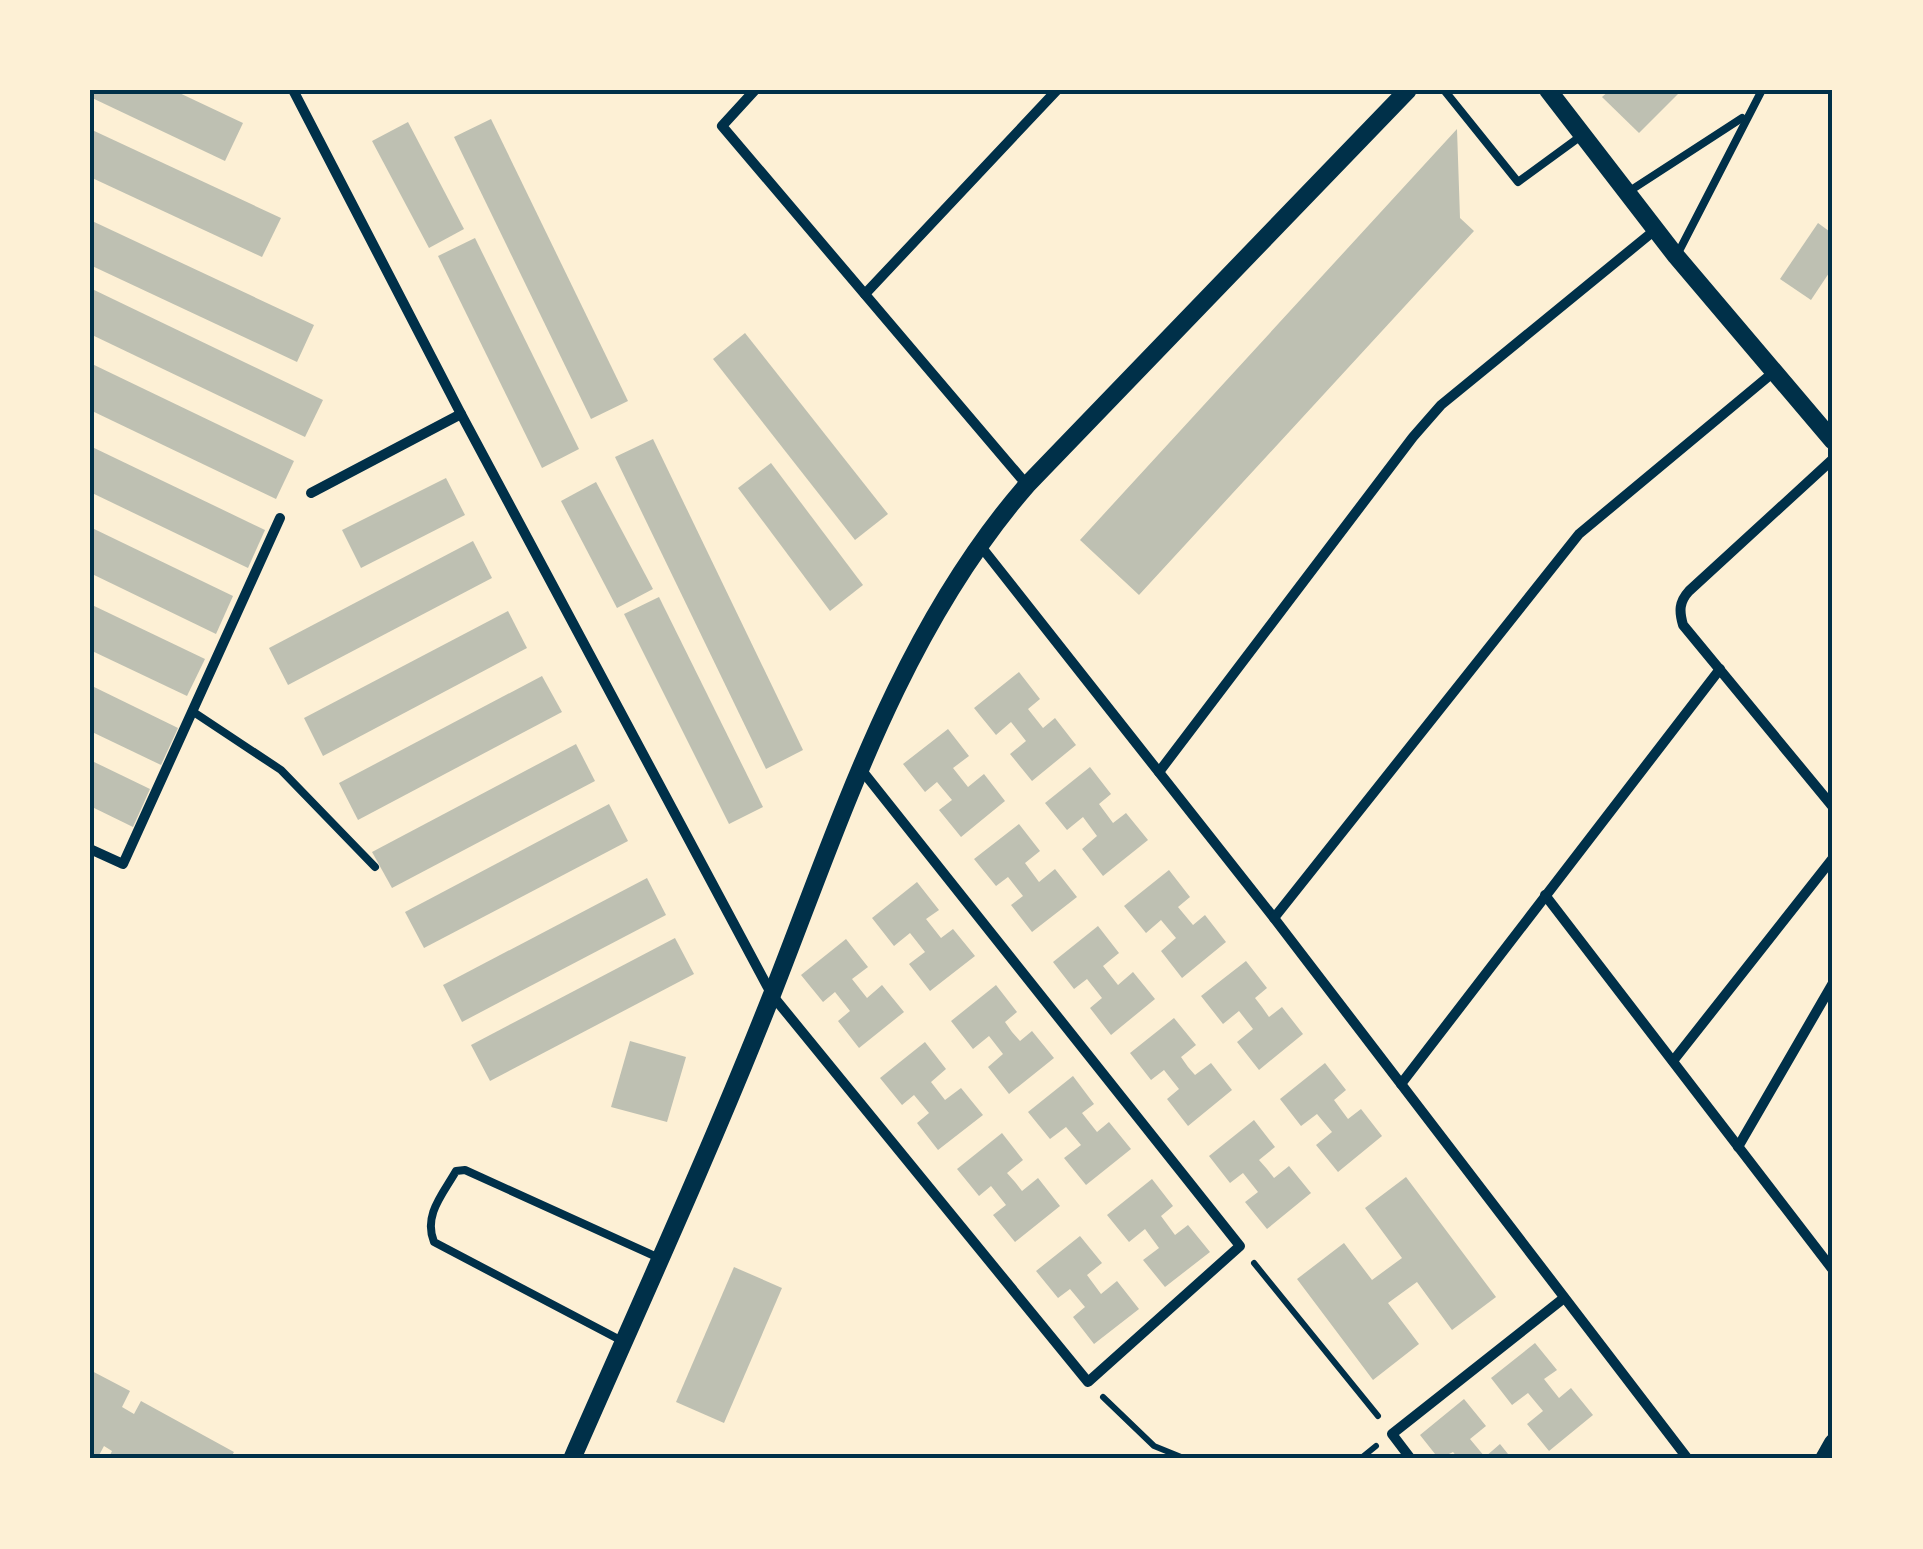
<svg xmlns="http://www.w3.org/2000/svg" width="1923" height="1549" font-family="'Source Sans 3',sans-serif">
<rect width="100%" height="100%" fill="#fdf0d5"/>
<!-- building -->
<g fill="#bec0b2">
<polygon points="90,90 173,90 243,123 225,161 90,97"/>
<polygon points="1610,90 1682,90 1639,133 1602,97"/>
<polygon points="491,119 628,401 591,419 454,137"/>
<polygon points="408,122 464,229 429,248 372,141"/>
<polygon points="90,129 281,218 262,257 90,177"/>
<polygon points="1457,129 1460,218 1474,231 1139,595 1080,540"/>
<polygon points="90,220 314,325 297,362 90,265"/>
<polygon points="1818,223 1833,234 1833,267 1811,300 1780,279"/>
<polygon points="475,238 579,449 542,468 438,256"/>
<polygon points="90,288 323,400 305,437 90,334"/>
<polygon points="745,333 888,514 855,540 713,359"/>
<polygon points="90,363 294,461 276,499 90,410"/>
<polygon points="653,439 803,750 766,769 615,457"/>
<polygon points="90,446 265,530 248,568 90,492"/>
<polygon points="771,463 863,585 830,611 738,488"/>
<polygon points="446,478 465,515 361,568 342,530"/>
<polygon points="596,482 653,589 617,608 561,501"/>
<polygon points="90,527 233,596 216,634 90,573"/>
<polygon points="473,541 492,578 288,685 269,648"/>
<polygon points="659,597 763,807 729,824 624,614"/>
<polygon points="90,604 205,659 187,696 90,650"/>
<polygon points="508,611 527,648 323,756 304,718"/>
<polygon points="1019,672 1040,699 1028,709 1043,728 1055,718 1076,745 1032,781 1010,754 1026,741 1011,722 996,735 974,708"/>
<polygon points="542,676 562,712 358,820 339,783"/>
<polygon points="90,685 178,728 161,765 90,731"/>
<polygon points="948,729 969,756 953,768 968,787 984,774 1005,801 961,837 939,810 952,800 937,782 925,792 903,764"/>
<polygon points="576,744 595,781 392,888 372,852"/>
<polygon points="90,760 150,789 133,827 90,806"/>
<polygon points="1090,767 1111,794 1099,804 1113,823 1126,813 1148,840 1103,876 1082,849 1097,836 1083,817 1067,830 1045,803"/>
<polygon points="609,804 628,841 424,948 405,912"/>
<polygon points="1019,824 1040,851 1025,863 1039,882 1055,869 1077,897 1032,932 1011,905 1023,896 1008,877 996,886 974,859"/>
<polygon points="1169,870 1190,897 1178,907 1193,925 1205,915 1226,942 1182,978 1161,951 1176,938 1161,920 1146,933 1124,906"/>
<polygon points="647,878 666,915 462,1022 443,985"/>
<polygon points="917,882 939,910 926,919 941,938 953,929 975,956 930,991 909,964 925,952 910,933 894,946 872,918"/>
<polygon points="1098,926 1119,953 1103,966 1118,985 1133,972 1155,999 1111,1035 1090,1008 1102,998 1087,979 1074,989 1053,962"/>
<polygon points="675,938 694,974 490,1081 471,1045"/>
<polygon points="846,939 868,967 852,979 867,998 882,985 904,1012 859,1048 838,1021 850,1011 835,992 823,1002 801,975"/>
<polygon points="1246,961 1267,988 1255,998 1262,1007 1269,1017 1282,1007 1303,1034 1259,1070 1237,1042 1253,1029 1239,1011 1223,1024 1201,996"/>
<polygon points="996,985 1017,1012 1005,1022 1012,1032 1020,1041 1032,1031 1054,1058 1009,1094 988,1067 1003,1054 989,1036 973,1049 951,1021"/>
<polygon points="1174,1018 1196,1045 1181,1057 1188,1067 1195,1075 1211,1063 1232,1090 1188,1126 1167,1099 1179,1089 1164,1070 1151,1080 1130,1053"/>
<polygon points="630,1041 686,1057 667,1122 611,1107"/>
<polygon points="925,1042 946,1069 931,1082 945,1100 961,1088 983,1115 938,1150 917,1123 929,1113 914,1095 902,1105 880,1078"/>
<polygon points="1325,1063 1346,1090 1334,1100 1348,1119 1361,1109 1382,1136 1338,1172 1316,1145 1332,1132 1317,1114 1301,1126 1280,1099"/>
<polygon points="1073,1076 1094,1104 1082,1113 1097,1132 1109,1122 1131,1149 1086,1185 1064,1158 1081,1145 1066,1127 1050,1139 1028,1112"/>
<polygon points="1254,1120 1275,1147 1259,1160 1267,1169 1274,1178 1289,1166 1311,1193 1267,1229 1245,1202 1258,1192 1243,1173 1230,1183 1209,1156"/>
<polygon points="1002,1133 1023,1160 1007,1173 1015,1182 1022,1191 1038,1178 1060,1206 1015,1242 993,1215 1006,1205 991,1186 979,1196 957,1169"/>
<polygon points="1406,1177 1496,1297 1452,1330 1417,1282 1388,1303 1419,1344 1373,1380 1297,1279 1344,1243 1372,1280 1402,1258 1365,1208"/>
<polygon points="1152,1179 1173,1206 1161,1216 1175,1235 1188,1225 1210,1252 1165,1287 1143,1260 1159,1248 1145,1229 1129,1242 1107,1215"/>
<polygon points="1080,1236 1102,1263 1087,1275 1101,1294 1117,1281 1139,1309 1094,1344 1073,1317 1085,1307 1070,1289 1058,1298 1036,1271"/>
<polygon points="734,1267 782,1288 724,1423 676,1402"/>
<polygon points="1535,1343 1557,1370 1544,1379 1559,1398 1571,1388 1593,1415 1549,1451 1527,1424 1543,1411 1528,1393 1512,1405 1491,1378"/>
<polygon points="90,1370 130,1391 122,1407 134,1414 141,1401 234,1452 230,1459 108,1459 112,1451 104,1446 97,1459 90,1455"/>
<polygon points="1464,1399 1486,1426 1470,1439 1485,1457 1500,1444 1512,1459 1459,1459 1453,1452 1439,1459 1420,1435"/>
</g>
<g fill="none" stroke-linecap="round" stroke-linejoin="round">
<!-- path -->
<g stroke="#003049" stroke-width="6">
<polyline points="1254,1263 1378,1416"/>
<polyline points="1103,1397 1154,1446 1186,1459"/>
<polyline points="1360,1459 1376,1446"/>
</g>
<!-- service -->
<g stroke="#003049" stroke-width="8">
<polyline points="1444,90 1518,182 1581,136"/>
<polyline points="1628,192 1742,118"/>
<polyline points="1677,255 1762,90"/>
<polyline points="192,711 281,770 375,867"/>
<path d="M 624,1342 L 434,1242 C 423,1215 443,1194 456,1171 L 465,1170 L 659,1258"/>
</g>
<!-- minor -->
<g stroke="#003049" stroke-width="10">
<polyline points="293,90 461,414 772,995 1088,1382 1240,1246 860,768"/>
<polyline points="755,90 722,126 1027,485"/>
<polyline points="865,294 1057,90"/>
<path d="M 1833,459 L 1689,591 C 1679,602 1679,611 1683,625 L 1833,807"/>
<polyline points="311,493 461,414"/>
<polyline points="979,544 1274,918 1688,1459"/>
<polyline points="1159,772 1413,437 1441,405 1655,230"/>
<polyline points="90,849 123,864 280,518"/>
<polyline points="1545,895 1833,1270"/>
<polyline points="1274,918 1579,534 1775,371"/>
<polyline points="1673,1061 1833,858"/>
<polyline points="1401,1084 1720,669"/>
<polyline points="1738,1147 1833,983"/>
<polyline points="1411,1459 1392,1434 1564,1298"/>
</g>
<!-- tertiary -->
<g stroke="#003049" stroke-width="18">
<polyline points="1548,90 1676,256 1833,441"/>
<path d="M 572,1459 C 640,1304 711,1149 773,992 C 842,816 901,630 1027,485 L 1408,90"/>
<polyline points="1824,1459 1833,1443"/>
</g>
</g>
<!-- border -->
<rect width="1923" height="1549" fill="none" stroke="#fdf0d5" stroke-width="185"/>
<rect x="92" y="92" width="1738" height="1364" fill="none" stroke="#003049" stroke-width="4"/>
</svg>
